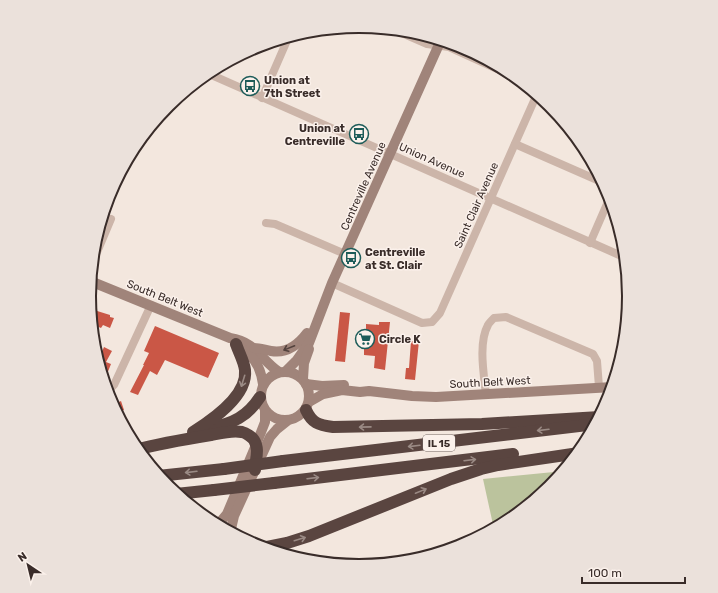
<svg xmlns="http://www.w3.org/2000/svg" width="718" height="593" font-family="Rubik,sans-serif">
<rect width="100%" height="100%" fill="#f3e7de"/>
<!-- green -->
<path fill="#bbc39d" d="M 564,471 C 545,494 521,515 494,529 L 483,479 Z"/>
<!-- building -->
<g fill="#ca5746">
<polygon points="94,310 110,315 110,317 114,318 110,328 103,325 101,328 91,324 91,318"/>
<polygon points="340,312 350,313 345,362 335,361"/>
<polygon points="379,322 390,322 385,370 374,368 375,356 364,355 364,348 363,348 364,332 366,332 366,324 379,325"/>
<polygon points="155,326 219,353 208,378 165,360 157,375 150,371 138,395 130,392 144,365 143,365 149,353 144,351"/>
<polygon points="411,341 419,341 415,380 405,379 406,368 409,368"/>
<polygon points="104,347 112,351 106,362 111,364 107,374 100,371 94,351 101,354"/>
<polygon points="116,401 117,403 121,401 124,410 116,413 110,403"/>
</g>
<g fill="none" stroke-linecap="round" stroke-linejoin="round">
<!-- street -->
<g stroke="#ccb5a9" stroke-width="8">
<polyline points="395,30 427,44 449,47 519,79"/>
<polyline points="207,73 626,258"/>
<polyline points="262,98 289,36"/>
<polyline points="515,144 604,183"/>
<polyline points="266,223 275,224 345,254"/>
<polyline points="590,243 610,197"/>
<polyline points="92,264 111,219"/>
<polyline points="332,283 422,323 432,322 440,313 537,94"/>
<polyline points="106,389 111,388 114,385 151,305"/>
<path d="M 486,395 C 484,375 478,343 488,325 C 489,323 492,320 494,318 L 506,317 L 593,354 L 597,361 L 599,387"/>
</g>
<!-- secondary -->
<g stroke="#a0847a" stroke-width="10">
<path d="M 90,281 L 230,338 C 256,342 260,359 279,372"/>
<path d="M 235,344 C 252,355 260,363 263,384"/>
<path d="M 254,348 C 260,348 265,350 271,351 C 287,354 298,345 307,333"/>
<circle cx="285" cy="396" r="24"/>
<polyline points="285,372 297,360 309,343 332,283 441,40"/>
<polyline points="303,379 304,363 309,349"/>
<polyline points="306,384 322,386 344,385"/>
<polyline points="309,402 323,394 342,390 360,392 369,391 412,396 436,397 613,387"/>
<polyline points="217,526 227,514 256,445 265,422 265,411"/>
<polyline points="230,533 234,516 270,437 277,429 287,421"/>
</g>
<!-- highway -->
<g stroke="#5a4540" stroke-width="12">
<path d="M 306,410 C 312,423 318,425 333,427 L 482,424 L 600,417"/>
<path d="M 211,428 C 233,423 247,417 260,397"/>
<path d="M 193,432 C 212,420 248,396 245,370 C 244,361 239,353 236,344"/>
<path d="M 136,450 C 161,443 186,439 211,435 C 221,433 232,430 242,432 C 246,433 252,437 254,440 C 260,450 255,460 255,470"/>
<polyline points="283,461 596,424"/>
<polyline points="158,476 224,469"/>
<polyline points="274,483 513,454"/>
<polyline points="176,494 214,490"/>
<polyline points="262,548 287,543 309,536 451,479 481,469 498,465 579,453"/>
</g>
<!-- highway-bridge -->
<g stroke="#5a4540" stroke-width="12">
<polyline points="224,469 283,461"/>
<polyline points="214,490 274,483"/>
</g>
</g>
<!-- one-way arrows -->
<defs><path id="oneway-shaft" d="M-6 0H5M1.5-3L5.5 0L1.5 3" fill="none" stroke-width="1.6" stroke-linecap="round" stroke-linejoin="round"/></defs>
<use stroke="#53423d" href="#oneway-shaft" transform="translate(289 348) rotate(158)"/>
<g stroke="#9a8a84">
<use href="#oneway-shaft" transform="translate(243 381) rotate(107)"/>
<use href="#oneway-shaft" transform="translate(365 427) rotate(179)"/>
<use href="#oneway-shaft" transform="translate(543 430) rotate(173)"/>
<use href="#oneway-shaft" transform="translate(414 446) rotate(173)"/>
<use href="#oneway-shaft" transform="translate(470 460) rotate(-7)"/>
<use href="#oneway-shaft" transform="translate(191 472) rotate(173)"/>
<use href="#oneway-shaft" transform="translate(313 478) rotate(-7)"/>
<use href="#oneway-shaft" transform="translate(421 491) rotate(-22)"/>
<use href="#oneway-shaft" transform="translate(300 539) rotate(-17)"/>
</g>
<!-- icons -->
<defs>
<g id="bus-ring" transform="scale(1)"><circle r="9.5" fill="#fbf1eb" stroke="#1d5c59" stroke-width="1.5"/><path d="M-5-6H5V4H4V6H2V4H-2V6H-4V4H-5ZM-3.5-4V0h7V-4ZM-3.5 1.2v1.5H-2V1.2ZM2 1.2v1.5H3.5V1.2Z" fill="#1d5c59"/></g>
<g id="supermarket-ring" transform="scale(1)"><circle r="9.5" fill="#fbf1eb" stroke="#1d5c59" stroke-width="1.5"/><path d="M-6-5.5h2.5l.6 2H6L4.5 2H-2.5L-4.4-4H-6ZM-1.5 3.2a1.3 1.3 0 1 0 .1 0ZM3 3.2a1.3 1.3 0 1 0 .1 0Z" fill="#1d5c59"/></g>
</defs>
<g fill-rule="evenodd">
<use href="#bus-ring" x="250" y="86"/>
<use href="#bus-ring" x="359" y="134"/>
<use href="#bus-ring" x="351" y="258"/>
<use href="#supermarket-ring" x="365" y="339"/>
</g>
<g text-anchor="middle" stroke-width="3" stroke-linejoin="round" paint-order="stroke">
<!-- shield labels -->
<rect fill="#fbf1eb" stroke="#736763" stroke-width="1" x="423" y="435" width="32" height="16" rx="3"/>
<g font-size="10" font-weight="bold" fill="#392c29">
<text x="439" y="447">IL 15</text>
</g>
<!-- poi labels -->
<g font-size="11" font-weight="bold" fill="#392c29" stroke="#fbf1eb" text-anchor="start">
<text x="264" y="84">Union at<tspan x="264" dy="13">7th Street</tspan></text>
<text x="345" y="132" text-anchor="end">Union at<tspan x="345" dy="13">Centreville</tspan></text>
<text x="365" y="256">Centreville<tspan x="365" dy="13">at St. Clair</tspan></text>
<text x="379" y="343">Circle K</text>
</g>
<!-- street labels -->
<g font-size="11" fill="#392c29" stroke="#fbf1eb">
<text transform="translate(432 160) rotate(24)" y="4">Union Avenue</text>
<text transform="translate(363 186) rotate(-66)" y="4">Centreville Avenue</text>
<text transform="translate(476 205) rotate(-66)" y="4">Saint Clair Avenue</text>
<text transform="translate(165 298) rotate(22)" y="4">South Belt West</text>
<text transform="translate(490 382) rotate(-3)" y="4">South Belt West</text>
</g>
</g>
<!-- crop -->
<path d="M0 0H718V593H0ZM96 296a263 263 0 1 1 526 0a263 263 0 1 1-526 0Z" fill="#ebe1db" fill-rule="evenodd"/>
<path fill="none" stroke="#392c29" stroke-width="2" d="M96 296a263 263 0 1 1 526 0a263 263 0 1 1-526 0Z"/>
<!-- north arrow -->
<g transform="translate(28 565) rotate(325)" stroke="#fbf1eb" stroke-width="3" paint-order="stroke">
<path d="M0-3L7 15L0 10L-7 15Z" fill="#392c29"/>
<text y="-6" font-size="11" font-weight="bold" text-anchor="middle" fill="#392c29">N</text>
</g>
<!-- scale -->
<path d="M582 577v6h103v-6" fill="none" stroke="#392c29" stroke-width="2"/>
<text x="588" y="577" font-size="12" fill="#392c29" stroke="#fbf1eb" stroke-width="3" paint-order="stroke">100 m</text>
</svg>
